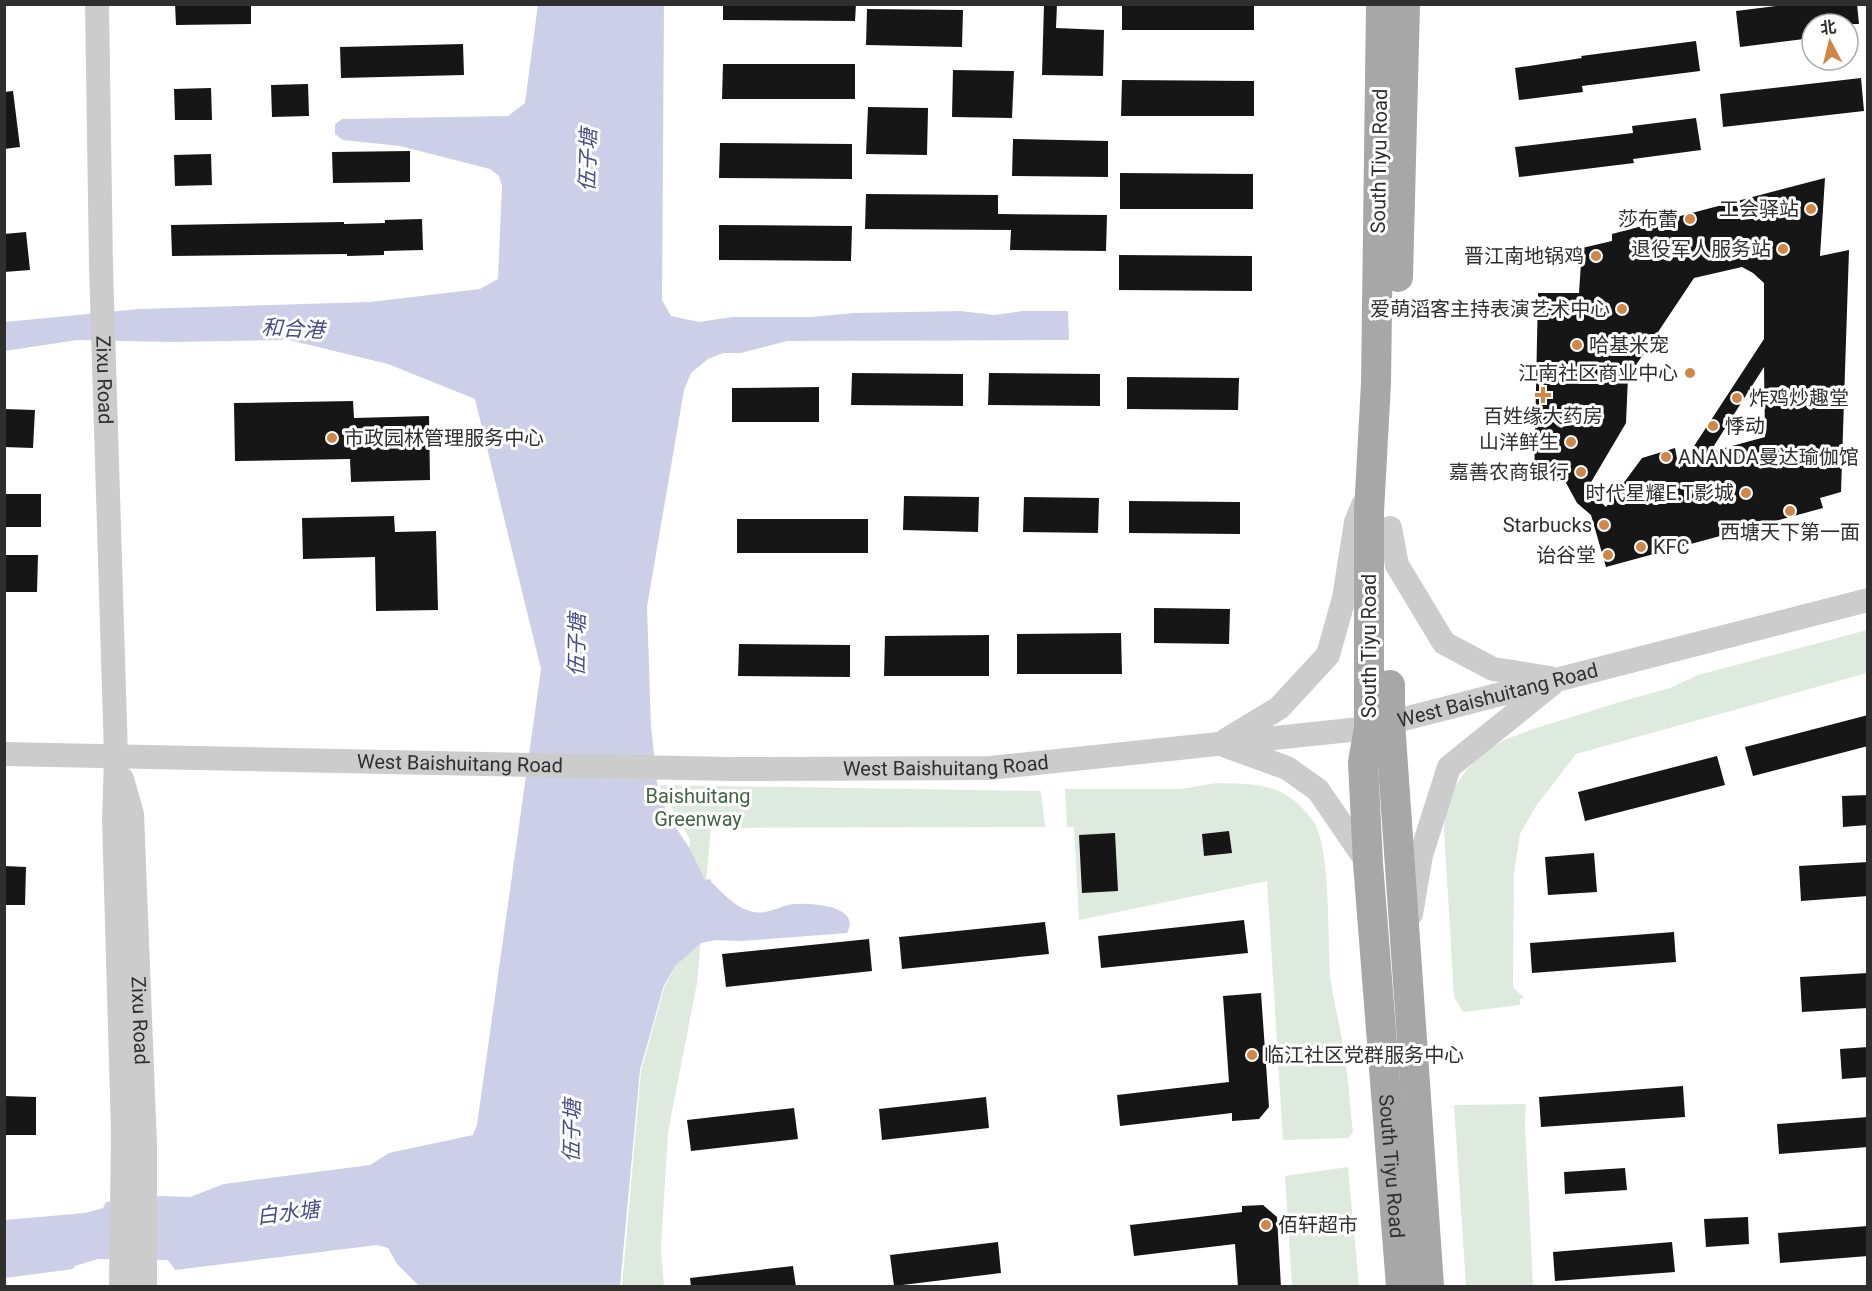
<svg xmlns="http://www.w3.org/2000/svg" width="1872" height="1291" font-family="Roboto,'Noto Sans SC',sans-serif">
<rect width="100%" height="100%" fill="#fff"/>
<!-- green -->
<g fill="#dfeadf">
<polygon points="1867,630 1867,673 1576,754 1536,806 1520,834 1514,874 1513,987 1524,998 1520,999 1520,1005 1463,1012 1454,997 1444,830 1445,816 1452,791 1467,769 1485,752 1504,740 1533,729 1623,701 1670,688 1698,675"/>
<path d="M 1217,783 C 1259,784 1286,783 1313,821 C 1332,848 1327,946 1331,983 C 1335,1009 1342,1034 1345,1059 C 1349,1083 1350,1108 1353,1132 L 1348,1138 L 1283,1140 L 1267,881 L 1079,920 L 1074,827 L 1067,827 L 1065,789 L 1180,789 Z"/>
<polygon points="659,785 1041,791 1045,827 711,828 697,983 668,1132 661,1248 664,1286 622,1286 641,1071 665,985 677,964 690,840"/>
<polygon points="1526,1104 1525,1123 1533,1286 1466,1286 1454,1105"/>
<polygon points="1348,1167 1359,1286 1292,1286 1285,1176"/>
</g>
<!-- water -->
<path fill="#cdcfe8" d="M 538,4 L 664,5 L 662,300 L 671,316 L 699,322 L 732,317 L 811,317 L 854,313 L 960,311 L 995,315 L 1023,311 L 1068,311 L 1069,340 L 787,341 L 741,353 L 723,353 L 708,359 L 691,373 L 684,390 L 647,607 L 651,726 L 658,791 L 669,817 L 690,849 L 705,880 L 710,879 L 712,883 C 724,894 737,909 754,912 C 768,915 781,905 795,904 C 812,903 862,906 847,933 L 742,941 L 716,940 L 701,943 L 681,961 L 678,962 L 664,985 L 640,1070 L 620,1286 L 419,1286 L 397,1264 L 388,1248 L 377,1245 L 175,1270 L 168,1260 L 98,1259 L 75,1266 L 73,1269 L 5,1278 L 5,1220 L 85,1213 L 103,1208 L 106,1202 L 161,1196 L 190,1197 L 224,1184 L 370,1165 L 389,1153 L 473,1135 L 477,1125 L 541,669 L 475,399 L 388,364 L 289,340 L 171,342 L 77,340 L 5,351 L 5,322 L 139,309 L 370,302 L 480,289 L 498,279 L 502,186 L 499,176 L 490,169 L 400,146 L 343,140 L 335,134 L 335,124 L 342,119 L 508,116 L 525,103 Z"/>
<!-- building -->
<g fill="#161616" fill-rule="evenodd">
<polygon points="175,4 251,4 251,24 176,25"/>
<polygon points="723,4 856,4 855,21 723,20"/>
<polygon points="1044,4 1057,4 1056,28 1104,30 1103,76 1042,75"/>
<rect x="1122" y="4" width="132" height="26"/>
<polygon points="1791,4 1857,4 1859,24 1812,24 1812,38 1740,47 1736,11"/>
<polygon points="867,9 963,10 962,47 866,45"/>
<polygon points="1696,41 1700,71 1582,86 1583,92 1519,100 1515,68 1582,58 1581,56"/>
<polygon points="463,44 464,75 341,78 340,47"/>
<polygon points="723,64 855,64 855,99 722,99"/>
<polygon points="953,70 1014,71 1012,118 952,117"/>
<polygon points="1861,78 1864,111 1723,127 1720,94"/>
<polygon points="1122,80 1254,81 1254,116 1121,116"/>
<polygon points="308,84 309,116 272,117 271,85"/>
<polygon points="211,88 212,120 175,120 174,89"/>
<polygon points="13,91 20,147 4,149 4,92"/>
<polygon points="868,107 928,108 927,155 866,154"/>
<polygon points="1696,118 1701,150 1633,159 1634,163 1519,177 1515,147 1633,133 1632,126"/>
<polygon points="1013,139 1108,141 1108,177 1012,176"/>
<polygon points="720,143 852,144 852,179 719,178"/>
<polygon points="410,151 410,182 333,183 332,152"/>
<polygon points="211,154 212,185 175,186 174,155"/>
<polygon points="1120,173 1253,174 1253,209 1120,209"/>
<path d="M 1825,178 L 1820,256 L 1849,250 L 1841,492 L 1820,498 L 1823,508 L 1606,567 L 1591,515 L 1577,503 L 1565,481 L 1534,482 L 1538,293 L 1579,293 L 1582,248 L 1612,241 L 1612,234 ZM 1742,267 L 1753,273 L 1764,283 L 1764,339 L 1679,469 L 1675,448 L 1642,458 L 1606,507 L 1587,489 L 1626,423 L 1628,377 L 1694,278 ZM 1764,367 L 1765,437 L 1710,452 Z"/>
<polygon points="866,194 998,195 998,214 1107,215 1106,251 1010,250 1011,230 865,229"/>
<polygon points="422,219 423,250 384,251 384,255 347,256 347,254 172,256 171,225 344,222 344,224 385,223 385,220"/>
<polygon points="719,225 852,226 851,261 719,260"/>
<polygon points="26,232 30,270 4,272 4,234"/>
<polygon points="1119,255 1252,256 1252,291 1119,290"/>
<polygon points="852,373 963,374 963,406 851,405"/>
<polygon points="989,373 1100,374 1100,406 988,405"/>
<polygon points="1127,377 1239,378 1238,410 1127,409"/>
<polygon points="819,387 819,422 732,422 732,388"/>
<polygon points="353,401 354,418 429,416 430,480 351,482 350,459 235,461 234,403"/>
<polygon points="4,409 35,410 33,448 4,447"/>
<rect x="4" y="494" width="37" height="33"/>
<polygon points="904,496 979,497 978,532 903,530"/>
<polygon points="1024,497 1099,498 1098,533 1023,532"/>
<polygon points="1129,501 1240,502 1240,534 1129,533"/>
<polygon points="394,516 395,532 436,531 438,610 376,611 375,557 303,559 302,518"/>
<rect x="737" y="519" width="131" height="34"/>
<polygon points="4,555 38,555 37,592 4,592"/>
<polygon points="1154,608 1230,609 1229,644 1154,643"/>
<polygon points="1121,633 1122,674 1017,674 1017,634"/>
<polygon points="989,635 989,676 884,676 885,636"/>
<polygon points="739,644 850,645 850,677 738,676"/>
<polygon points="1868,715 1868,746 1753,776 1745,747"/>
<polygon points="1717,756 1725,785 1585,821 1578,792"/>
<polygon points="1868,795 1868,825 1843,827 1842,796"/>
<polygon points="1229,831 1232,853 1204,856 1202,834"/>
<polygon points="1115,833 1118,891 1082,893 1079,835"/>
<polygon points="1594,853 1597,892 1548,895 1545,857"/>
<polygon points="1868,862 1868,896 1801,901 1799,866"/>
<polygon points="4,866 26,867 25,905 4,905"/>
<polygon points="1244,920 1248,953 1101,968 1098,936"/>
<polygon points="1045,922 1049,954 902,969 899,937"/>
<polygon points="1674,932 1676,962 1532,973 1530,943"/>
<polygon points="869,939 872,971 726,987 722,954"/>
<polygon points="1868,973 1868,1008 1802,1012 1800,977"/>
<polygon points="1261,993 1269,1107 1259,1119 1232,1121 1232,1113 1120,1126 1117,1095 1229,1082 1223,996"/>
<polygon points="1868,1047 1868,1077 1842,1079 1840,1049"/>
<polygon points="1683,1086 1685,1117 1541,1127 1539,1097"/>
<polygon points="4,1096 36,1097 36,1135 4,1135"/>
<polygon points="986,1097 989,1128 882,1140 879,1109"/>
<polygon points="794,1108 798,1139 691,1151 687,1120"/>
<polygon points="1868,1117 1868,1147 1779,1154 1777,1124"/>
<polygon points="1625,1168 1627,1190 1565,1194 1564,1172"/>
<polygon points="1263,1205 1277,1217 1281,1287 1238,1287 1235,1244 1134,1256 1130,1225 1242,1212 1242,1206"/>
<polygon points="1748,1217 1749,1244 1706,1247 1704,1219"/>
<polygon points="1868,1226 1868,1256 1780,1263 1778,1233"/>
<polygon points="998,1242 1001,1273 894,1286 890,1255"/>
<polygon points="1672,1242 1675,1272 1555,1281 1553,1252"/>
<polygon points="793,1266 796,1287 691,1287 690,1278"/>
</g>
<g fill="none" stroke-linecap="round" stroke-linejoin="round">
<!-- minor -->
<g stroke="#ccc" stroke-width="24">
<path id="s1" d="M 97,4 L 101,266 L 116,756 L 114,819 L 123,1133 L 121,1286"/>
<polyline points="1390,528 1397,565 1444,643 1493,669 1550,678"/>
<polyline points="1226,740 1279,708 1328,655 1344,598 1356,522 1363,505"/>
<polyline points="1226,746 1287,768 1318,790 1368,863"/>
<path id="s2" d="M 4,754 L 732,769 L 990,768 L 1369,728 L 1868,600"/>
<path id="s3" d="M 122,779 L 132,814 L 145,1145 L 145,1286"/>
<polyline points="1411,914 1421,855 1449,767 1551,685"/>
</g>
<!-- major -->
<g stroke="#a7a7a7" stroke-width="30">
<path id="s4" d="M 1381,4 L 1376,383 L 1369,512 L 1369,728 L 1363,762 L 1368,863 L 1401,1286"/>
<polyline points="1398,277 1405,4"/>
<polyline points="1390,685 1390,722 1429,1286"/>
</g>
</g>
<!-- markers -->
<g fill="#d08647" stroke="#fff" stroke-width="2">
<circle cx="1811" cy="209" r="6"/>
<circle cx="1690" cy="219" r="6"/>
<circle cx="1783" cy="249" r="6"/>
<circle cx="1596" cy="256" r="6"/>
<circle cx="1622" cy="309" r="6"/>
<circle cx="1577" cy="345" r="6"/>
<circle cx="1690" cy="373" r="6"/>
<path d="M1540 386h6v6h6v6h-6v6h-6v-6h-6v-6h6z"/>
<circle cx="1737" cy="398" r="6"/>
<circle cx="1713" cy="426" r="6"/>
<circle cx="332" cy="438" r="6"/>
<circle cx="1571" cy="442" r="6"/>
<circle cx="1666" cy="457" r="6"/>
<circle cx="1581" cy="472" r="6"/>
<circle cx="1746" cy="493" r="6"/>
<circle cx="1790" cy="511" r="6"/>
<circle cx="1604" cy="525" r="6"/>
<circle cx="1641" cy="547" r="6"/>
<circle cx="1608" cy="555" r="6"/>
<circle cx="1252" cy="1055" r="6"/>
<circle cx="1266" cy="1225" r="6"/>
</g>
<g text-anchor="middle" stroke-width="6" stroke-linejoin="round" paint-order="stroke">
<!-- street labels -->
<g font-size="20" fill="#2f2f2f" stroke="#fff">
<text transform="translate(1379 161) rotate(-89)" y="7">South Tiyu Road</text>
<text dy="7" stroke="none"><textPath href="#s1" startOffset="376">Zixu Road</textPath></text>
<text transform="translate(1369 646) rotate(-90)" y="7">South Tiyu Road</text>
<text dy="7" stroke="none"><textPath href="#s2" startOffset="1500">West Baishuitang Road</textPath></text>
<text dy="7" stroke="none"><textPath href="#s2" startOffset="456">West Baishuitang Road</textPath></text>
<text dy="7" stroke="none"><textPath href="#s2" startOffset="942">West Baishuitang Road</textPath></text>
<text dy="7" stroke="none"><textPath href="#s3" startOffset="243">Zixu Road</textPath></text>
<text dy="7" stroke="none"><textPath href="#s4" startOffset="1164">South Tiyu Road</textPath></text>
</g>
<!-- poi labels -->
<g font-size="20" fill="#2f2f2f" stroke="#fff" text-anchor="end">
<text x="1799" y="216">工会驿站</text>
<text x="1678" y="226">莎布蕾</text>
<text x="1771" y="256">退役军人服务站</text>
<text x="1584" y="263">晋江南地锅鸡</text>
<text x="1610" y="316">爱萌滔客主持表演艺术中心</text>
<text x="1589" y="352" text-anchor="start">哈基米宠</text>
<text x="1678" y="380">江南社区商业中心</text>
<text x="1749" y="405" text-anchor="start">炸鸡炒趣堂</text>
<text x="1543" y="423" text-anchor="middle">百姓缘大药房</text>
<text x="1725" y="433" text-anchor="start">悸动</text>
<text x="344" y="445" text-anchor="start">市政园林管理服务中心</text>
<text x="1559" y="449">山洋鲜生</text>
<text x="1678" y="464" text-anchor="start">ANANDA曼达瑜伽馆</text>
<text x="1569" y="479">嘉善农商银行</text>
<text x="1734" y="500">时代星耀E.T影城</text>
<text x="1592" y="532">Starbucks</text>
<text x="1790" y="539" text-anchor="middle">西塘天下第一面</text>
<text x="1653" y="554" text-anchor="start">KFC</text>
<text x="1596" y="562">诒谷堂</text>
<text x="1264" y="1062" text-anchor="start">临江社区党群服务中心</text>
<text x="1278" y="1232" text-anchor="start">佰轩超市</text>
</g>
<!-- park labels -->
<g font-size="20" fill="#426544" stroke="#fff">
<text x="698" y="803">Baishuitang<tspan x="698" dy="23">Greenway</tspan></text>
</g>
<!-- water labels -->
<g font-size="21" font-style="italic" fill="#464c88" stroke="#fff">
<text transform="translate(588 160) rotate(-88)" y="7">伍子塘</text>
<text transform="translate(293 329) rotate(3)" y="7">和合港</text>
<text transform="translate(577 645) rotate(-89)" y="7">伍子塘</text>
<text transform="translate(572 1131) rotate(-89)" y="7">伍子塘</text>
<text transform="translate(288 1213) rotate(-7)" y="7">白水塘</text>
</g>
</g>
<!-- border -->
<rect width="1872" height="1291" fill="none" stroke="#2f2f2f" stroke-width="12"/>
<!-- north arrow -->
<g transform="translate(1830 42) rotate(353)"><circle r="28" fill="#ffffff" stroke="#acacac" stroke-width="1.5"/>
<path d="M0-4.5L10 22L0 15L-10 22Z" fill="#d08647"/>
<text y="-9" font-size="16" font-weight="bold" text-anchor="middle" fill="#2f2f2f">北</text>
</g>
</svg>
